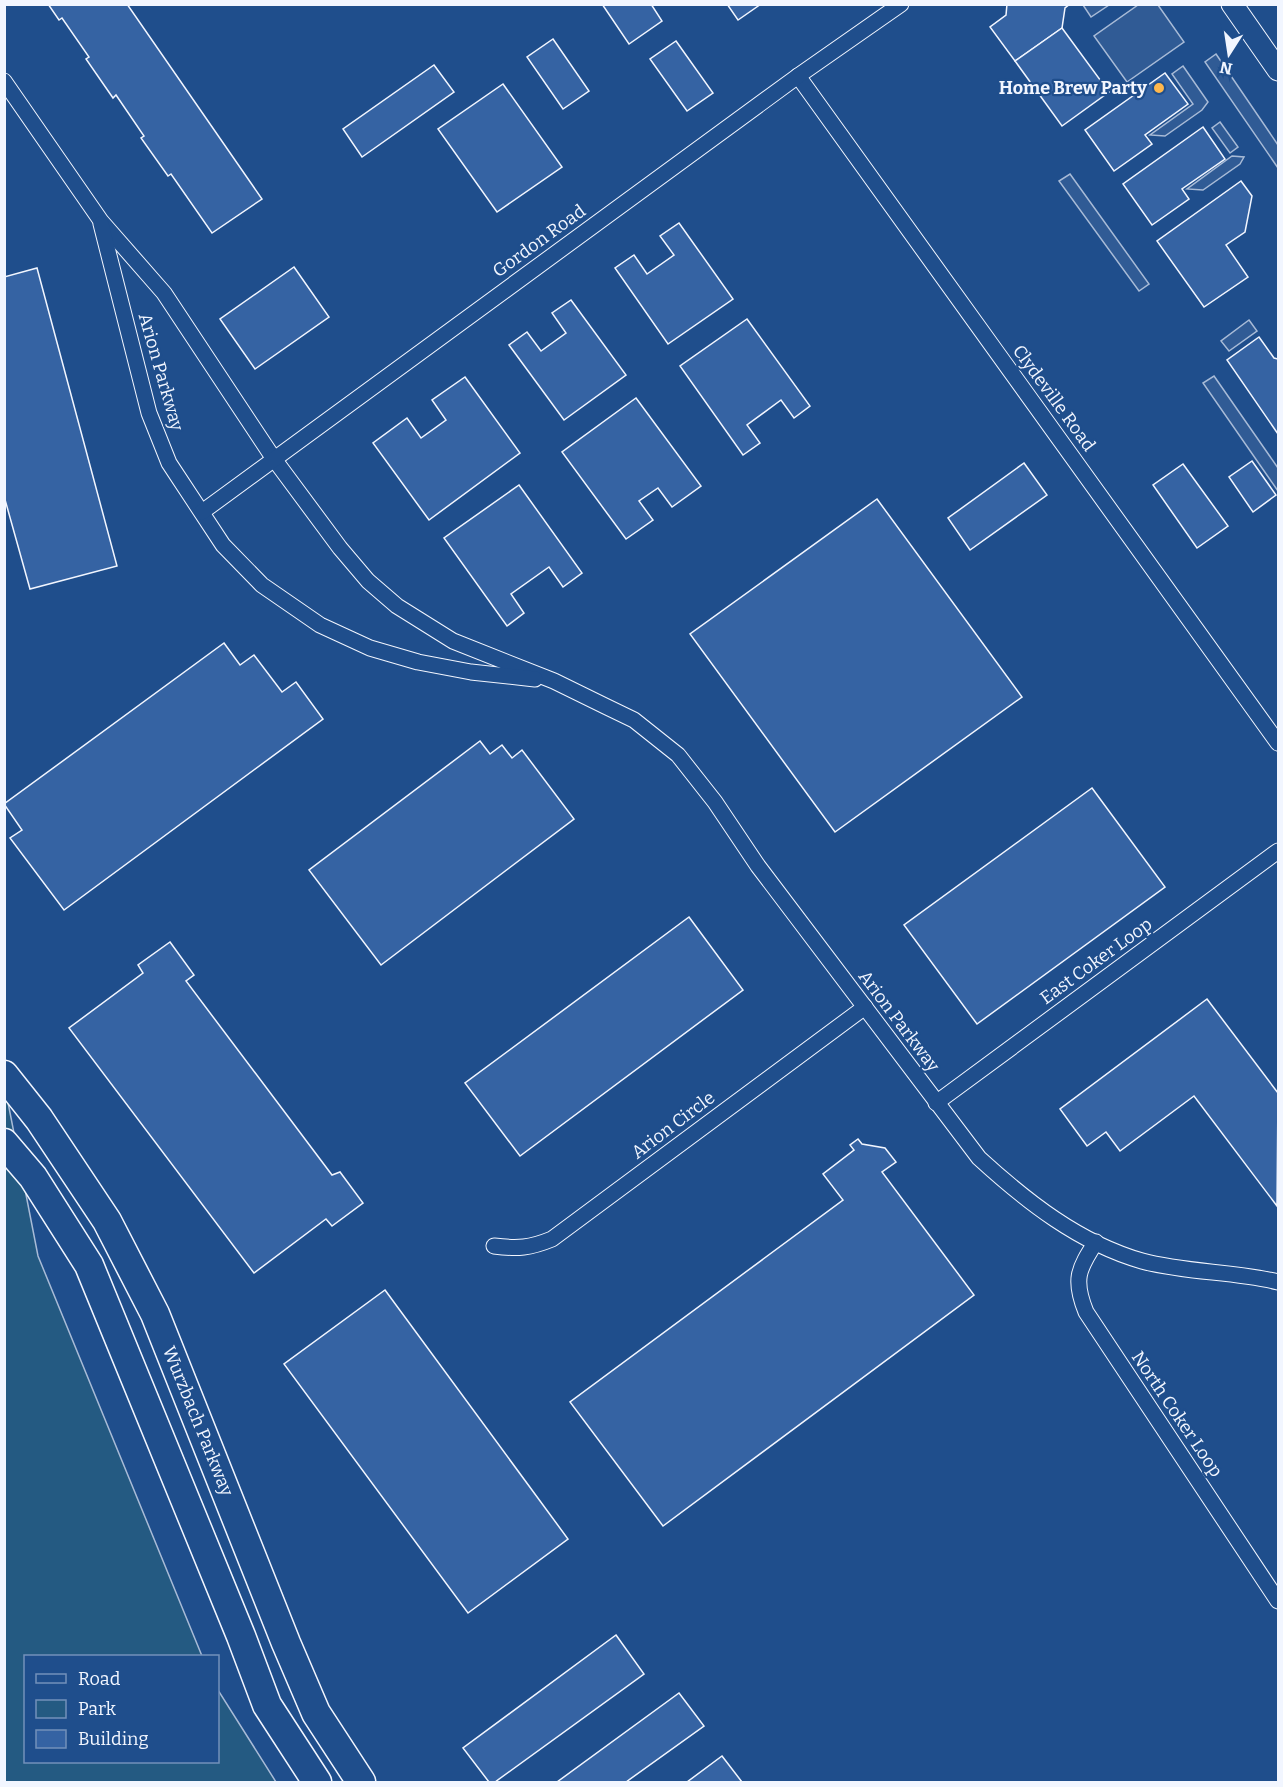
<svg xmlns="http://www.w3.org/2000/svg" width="1283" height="1787" font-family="Bitter,serif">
<rect width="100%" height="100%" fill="#1f4e8c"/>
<!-- green -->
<polygon fill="#245a82" stroke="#a8bbd7" stroke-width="1.5" points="4,1082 38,1256 202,1656 26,1656 26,1762 218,1762 218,1690 276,1782 5,1782"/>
<!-- parking -->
<g fill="#305b95" stroke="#a8bbd7" stroke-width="1.5">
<polygon points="1083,5 1109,5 1091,17"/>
<polygon points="1138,5 1158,5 1184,42 1127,82 1094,36"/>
<polygon points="1216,54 1278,145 1278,168 1205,62"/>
<polygon points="1183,66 1208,102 1202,110 1165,136 1150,135 1193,104 1172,74"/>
<polygon points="1220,122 1238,147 1230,153 1212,128"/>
<polygon points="1232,156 1244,157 1240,164 1203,190 1187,189"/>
<polygon points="1070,174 1149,284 1139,291 1059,181"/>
<polygon points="1249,320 1257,331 1229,351 1221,341"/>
<polygon points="1214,376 1278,468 1278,491 1203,383"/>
</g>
<!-- building -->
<g fill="#3563a3" stroke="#f2f6ff" stroke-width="1.5">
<polygon points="48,4 127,4 262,199 212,233 171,174 168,176 141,138 144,136 116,95 113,98 86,59 89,57 62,18 59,20"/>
<polygon points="602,4 651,4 662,21 629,44"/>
<polygon points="727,4 761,4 738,20"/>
<polygon points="1007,4 1070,4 1065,8 1062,28 1015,61 990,27 1006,15"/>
<polygon points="1062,28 1109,92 1062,126 1015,61"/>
<polygon points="553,39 589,91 563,109 527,57"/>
<polygon points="676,41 713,93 687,111 650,59"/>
<polygon points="434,65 454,92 362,157 343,129"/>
<polygon points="1165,73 1188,104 1145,135 1152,144 1114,171 1085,130"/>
<polygon points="503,84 562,167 497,212 438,129"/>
<polygon points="1203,127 1225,159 1182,189 1189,199 1152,225 1123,184"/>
<polygon points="1241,181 1252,196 1245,232 1226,245 1248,277 1204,307 1157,241"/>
<polygon points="679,223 733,299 668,344 615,268 634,255 647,274 674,255 660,236"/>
<polygon points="294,267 329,317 255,369 220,319"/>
<polygon points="37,268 117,566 30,589 4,496 4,277"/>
<polygon points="571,300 626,375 564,420 509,345 527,332 541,351 566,333 552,313"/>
<polygon points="747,319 810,406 794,418 781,400 747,425 760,443 743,455 680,366"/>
<polygon points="1259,337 1274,358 1278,359 1278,434 1227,360"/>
<polygon points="465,377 520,453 429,520 373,443 407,418 421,438 446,420 432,400"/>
<polygon points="636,398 701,486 672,507 658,488 639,501 653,520 626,539 562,452"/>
<polygon points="1252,461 1276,495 1253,512 1229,477"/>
<polygon points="1024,463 1047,495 970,550 948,518"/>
<polygon points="1183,464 1228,526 1197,548 1153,485"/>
<polygon points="519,485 582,573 563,587 549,567 511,594 524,613 507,626 444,538"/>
<polygon points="877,499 1022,697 835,832 690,634"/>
<polygon points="224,643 240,665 254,655 282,692 296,682 323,719 64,910 10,838 22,830 4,804"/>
<polygon points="480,741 490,754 502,745 512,758 522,750 574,819 381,965 309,870"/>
<polygon points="1092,788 1165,887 977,1024 904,925"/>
<polygon points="689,917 743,990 520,1156 465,1083"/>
<polygon points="170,942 194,975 186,981 332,1175 340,1172 363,1203 332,1226 326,1219 254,1273 69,1028 143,973 138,965"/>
<polygon points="1207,999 1278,1093 1277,1206 1194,1096 1120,1151 1106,1132 1087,1146 1060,1109"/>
<polygon points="858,1139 862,1144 885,1148 896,1162 882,1172 974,1295 663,1526 570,1402 843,1200 823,1174 854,1150 850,1145"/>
<polygon points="385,1290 568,1539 468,1613 284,1364"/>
<polygon points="616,1635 644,1674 495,1782 489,1782 463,1748"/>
<polygon points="679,1693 704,1726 626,1782 557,1782"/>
<polygon points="722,1756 742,1782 687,1782"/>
</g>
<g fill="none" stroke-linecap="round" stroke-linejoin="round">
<!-- minor casing -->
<g stroke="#f2f6ff" stroke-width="17">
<g id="minor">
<polyline points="798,76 1278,743"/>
<path d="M 4,81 L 101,221 L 164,293 L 274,459 L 340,548 L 368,581 L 397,606 L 453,641 L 554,681 L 605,706 L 634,720 L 678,755 L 715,802 L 758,866 L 979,1158 C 1026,1201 1079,1243 1142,1261 C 1186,1273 1234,1271 1278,1282"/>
<polyline points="101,224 149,413 169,463 223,545 262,585 320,625 370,648 418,662 471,672 535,679"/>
<polyline points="202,512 798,76 901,4"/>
<polyline points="936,1103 1278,851"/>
<path d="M 1096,1242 C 1078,1269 1073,1280 1086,1312 L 1278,1601"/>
<path d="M 494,1246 C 518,1249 530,1248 552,1239 L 865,1007"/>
</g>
</g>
<!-- secondary casing -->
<g stroke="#f2f6ff" stroke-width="23">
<polyline id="secondary" points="1232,4 1278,70"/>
</g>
<!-- motorway casing -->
<g stroke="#f2f6ff" stroke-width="31">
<g id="motorway">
<polyline points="4,1075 39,1119 107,1221 155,1314 286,1643 316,1713 361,1782"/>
<polyline points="4,1143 33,1177 89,1265 241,1636 267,1705 317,1782"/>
</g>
</g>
<!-- minor -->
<use href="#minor" stroke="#1f4e8c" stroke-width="15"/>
<!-- secondary -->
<use href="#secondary" stroke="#1f4e8c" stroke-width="21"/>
<!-- motorway -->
<use href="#motorway" stroke="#1f4e8c" stroke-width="28"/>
</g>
<!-- markers -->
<circle fill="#ffb74d" stroke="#1f4e8c" stroke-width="2" cx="1159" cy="88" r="6"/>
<g text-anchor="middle" stroke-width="4.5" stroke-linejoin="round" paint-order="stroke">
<!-- poi labels -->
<g font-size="18" font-weight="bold" fill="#f2f6ff" stroke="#1f4e8c" text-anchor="end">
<text x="1147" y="94">Home Brew Party</text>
</g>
<!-- street labels -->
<g font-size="18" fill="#f2f6ff" stroke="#1f4e8c">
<text transform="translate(539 241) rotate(-36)" y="6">Gordon Road</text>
<text transform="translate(161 372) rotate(74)" y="6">Arion Parkway</text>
<text transform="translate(1054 398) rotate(54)" y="6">Clydeville Road</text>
<text transform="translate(1096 961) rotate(-36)" y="6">East Coker Loop</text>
<text transform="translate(899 1021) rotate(53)" y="6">Arion Parkway</text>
<text transform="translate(673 1125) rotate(-37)" y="6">Arion Circle</text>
<text transform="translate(1177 1414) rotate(56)" y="6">North Coker Loop</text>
<text transform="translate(198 1421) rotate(68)" y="6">Wurzbach Parkway</text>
</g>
</g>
<!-- border -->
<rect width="1283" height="1787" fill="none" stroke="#f2f6ff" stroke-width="12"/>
<!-- legend -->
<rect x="24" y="1655" width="195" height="108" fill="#1f4e8c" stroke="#7391ba" stroke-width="1.5"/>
<rect x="36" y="1674" width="30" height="9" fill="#1f4e8c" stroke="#7391ba" stroke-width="1.5"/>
<text x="78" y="1685" font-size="18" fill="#f2f6ff">Road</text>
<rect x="36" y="1700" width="30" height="18" fill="#245a82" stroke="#7391ba" stroke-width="1.5"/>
<text x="78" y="1715" font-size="18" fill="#f2f6ff">Park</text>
<rect x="36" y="1730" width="30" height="18" fill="#3563a3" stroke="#7391ba" stroke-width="1.5"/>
<text x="78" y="1745" font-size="18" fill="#f2f6ff">Building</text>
<!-- north arrow -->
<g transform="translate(1229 54) rotate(192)" stroke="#1f4e8c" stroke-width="4.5" paint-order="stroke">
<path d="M0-4.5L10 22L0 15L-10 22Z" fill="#f2f6ff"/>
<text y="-9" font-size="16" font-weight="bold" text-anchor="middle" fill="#f2f6ff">N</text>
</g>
</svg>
